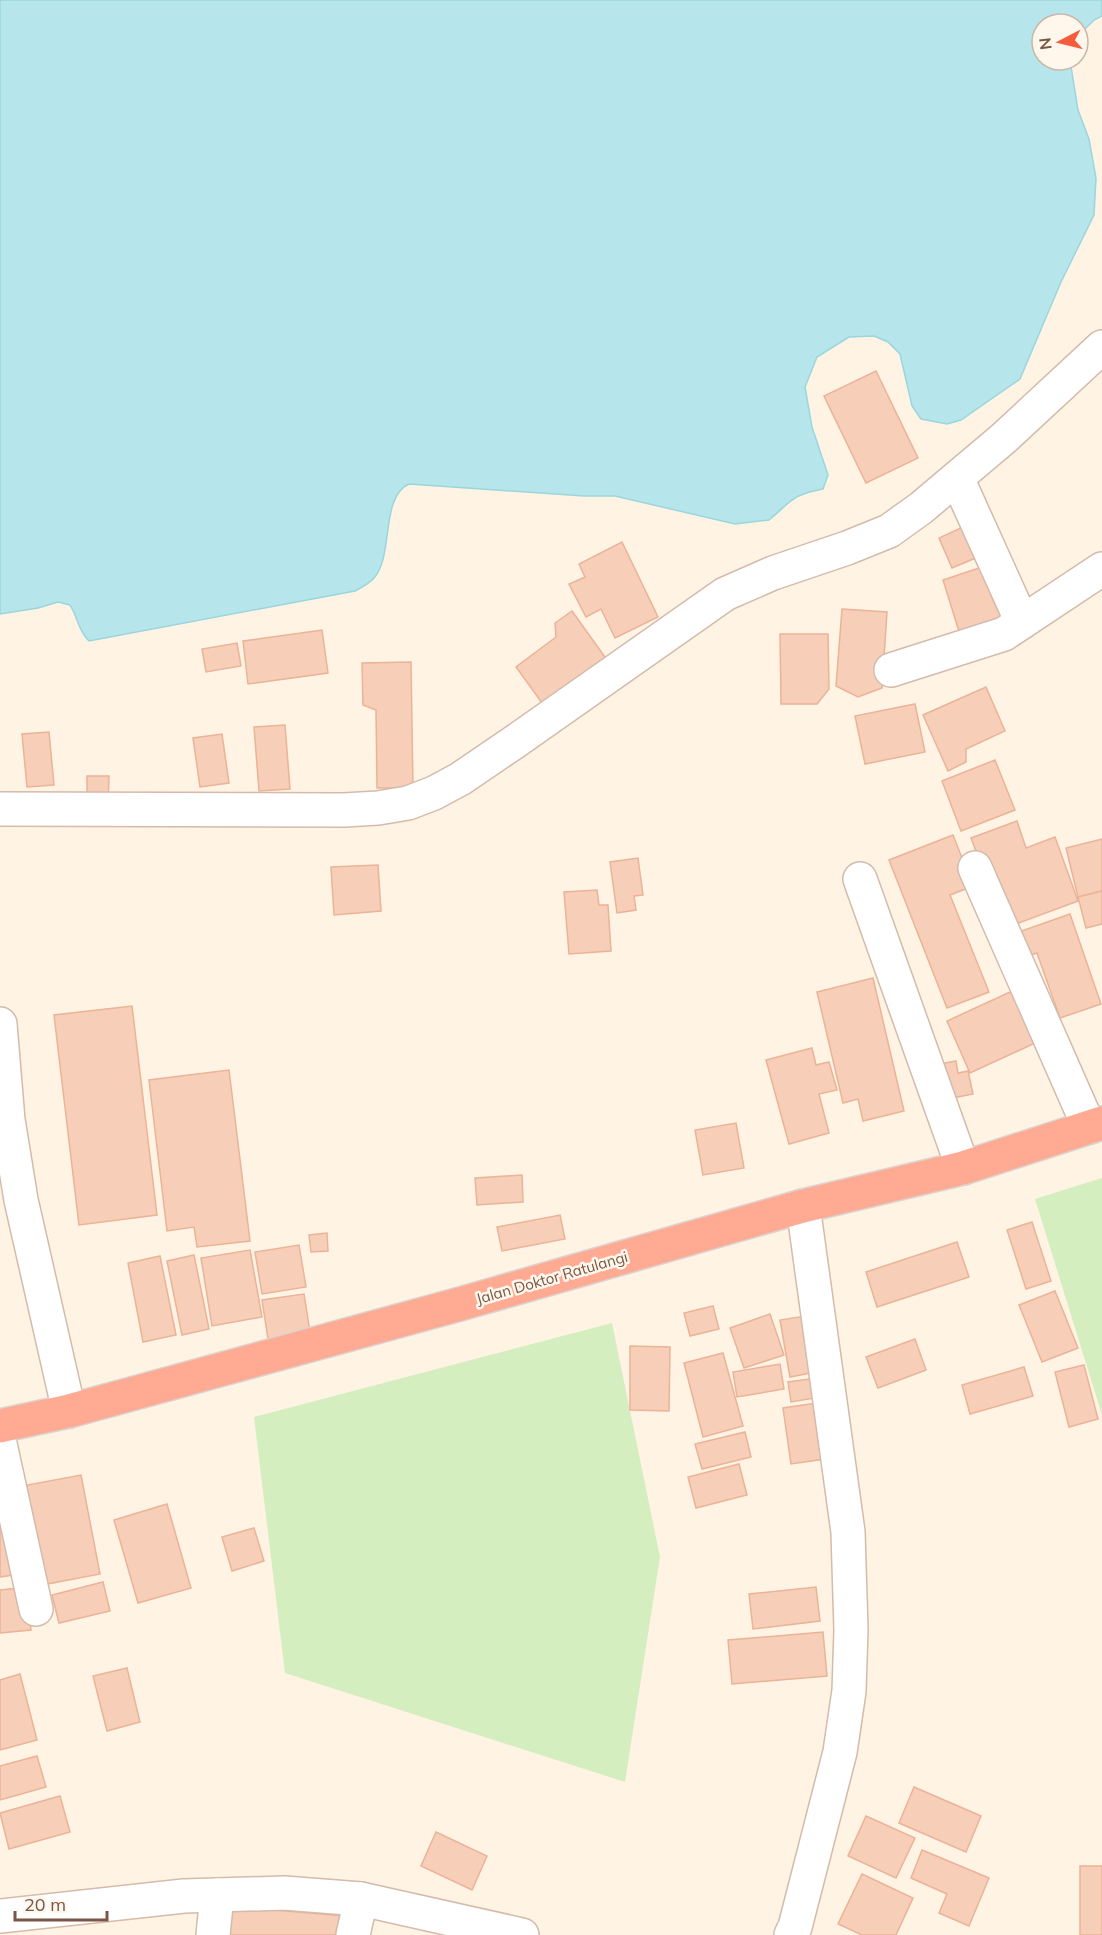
<svg xmlns="http://www.w3.org/2000/svg" width="1102" height="1935" font-family="Mulish,sans-serif">
<rect width="100%" height="100%" fill="#fff3e4"/>
<!-- green -->
<g fill="#d5eec0">
<polygon points="1102,1178 1102,1415 1035,1199"/>
<polygon points="612,1323 660,1557 625,1782 285,1673 254,1417"/>
</g>
<!-- water -->
<path fill="#b6e5eb" stroke="#9bd6dd" stroke-width="1.5" d="M 0,0 L 1102,0 L 1102,16 L 1094,20 L 1078,36 L 1078,24 L 1042,24 L 1042,60 L 1070,60 L 1078,110 L 1089,139 L 1096,178 L 1094,215 L 1061,282 L 1020,379 L 961,420 L 947,424 L 921,419 L 912,406 L 900,354 L 888,342 L 874,336 L 849,337 L 817,357 L 805,387 L 812,427 L 828,475 L 823,489 C 791,495 792,501 769,520 L 735,524 L 615,496 L 584,496 L 409,484 C 380,497 394,556 374,578 C 369,584 362,587 355,591 L 89,641 C 78,631 78,617 70,605 L 58,602 L 38,608 L 0,614 Z"/>
<!-- building -->
<g fill="#f7ceb8" stroke="#ebb397" stroke-width="1.5">
<polygon points="876,371 918,458 866,483 824,396"/>
<polygon points="965,526 978,557 952,568 939,538"/>
<polygon points="622,542 658,617 615,638 601,609 586,617 569,584 585,577 579,564"/>
<polygon points="985,566 1005,628 962,641 943,580"/>
<polygon points="842,609 887,612 882,688 858,697 836,686"/>
<polygon points="572,611 610,664 547,710 516,667 556,637 555,623"/>
<polygon points="322,630 328,673 248,684 243,641"/>
<polygon points="780,634 828,634 829,689 817,704 781,704"/>
<polygon points="237,643 241,666 206,672 202,649"/>
<polygon points="411,662 413,788 377,788 376,710 363,705 362,663"/>
<polygon points="986,687 1005,731 966,749 966,762 948,771 923,715"/>
<polygon points="915,704 925,752 865,764 855,716"/>
<polygon points="285,725 290,789 259,791 254,727"/>
<polygon points="49,732 54,785 27,787 22,734"/>
<polygon points="222,734 229,783 200,787 193,738"/>
<polygon points="995,760 1015,810 961,831 942,781"/>
<polygon points="87,776 109,776 108,807 87,807"/>
<polygon points="1017,821 1026,848 1055,837 1078,901 1005,928 971,838"/>
<polygon points="953,835 973,886 950,895 989,992 947,1008 889,860"/>
<polygon points="1102,839 1102,891 1078,897 1066,848"/>
<polygon points="638,858 643,895 634,896 636,910 617,913 610,862"/>
<polygon points="378,865 381,911 334,915 331,867"/>
<polygon points="597,890 599,905 608,905 611,951 569,954 564,892"/>
<polygon points="1102,891 1102,924 1086,928 1078,897"/>
<polygon points="1070,914 1101,1004 1060,1018 1037,953 1025,957 1016,933"/>
<polygon points="873,978 904,1111 863,1121 858,1099 843,1103 817,992"/>
<polygon points="1023,986 1046,1038 970,1073 947,1021"/>
<polygon points="132,1006 157,1215 79,1225 54,1015"/>
<polygon points="812,1048 816,1065 829,1062 837,1090 819,1094 829,1133 789,1144 766,1060"/>
<polygon points="956,1061 958,1073 968,1071 973,1094 948,1099 940,1064"/>
<polygon points="229,1070 250,1241 197,1247 194,1227 167,1231 149,1080"/>
<polygon points="736,1123 744,1168 703,1175 695,1130"/>
<polygon points="522,1175 523,1202 477,1205 475,1178"/>
<polygon points="560,1215 565,1239 502,1251 497,1227"/>
<polygon points="1032,1222 1051,1281 1026,1289 1007,1230"/>
<polygon points="327,1233 328,1251 311,1252 309,1235"/>
<polygon points="957,1242 969,1277 877,1307 866,1272"/>
<polygon points="299,1245 306,1287 262,1294 255,1252"/>
<polygon points="250,1250 262,1317 212,1326 201,1258"/>
<polygon points="194,1255 209,1329 182,1335 167,1261"/>
<polygon points="160,1256 176,1335 143,1342 128,1263"/>
<polygon points="1055,1291 1078,1348 1042,1362 1019,1305"/>
<polygon points="304,1294 310,1332 268,1339 262,1300"/>
<polygon points="713,1306 719,1329 690,1336 684,1313"/>
<polygon points="770,1314 784,1355 744,1368 730,1328"/>
<polygon points="812,1315 821,1371 790,1377 780,1320"/>
<polygon points="915,1339 926,1370 878,1388 866,1357"/>
<polygon points="630,1346 670,1347 669,1411 630,1410"/>
<polygon points="723,1353 743,1426 703,1437 684,1363"/>
<polygon points="780,1364 784,1389 737,1397 733,1372"/>
<polygon points="1084,1365 1098,1419 1069,1427 1055,1372"/>
<polygon points="1024,1367 1033,1396 970,1414 962,1385"/>
<polygon points="824,1377 827,1396 791,1402 788,1382"/>
<polygon points="817,1403 825,1459 791,1464 783,1408"/>
<polygon points="745,1432 751,1457 702,1469 695,1444"/>
<polygon points="739,1464 747,1495 696,1508 688,1477"/>
<polygon points="81,1475 100,1574 42,1585 22,1486"/>
<polygon points="0,1494 13,1575 0,1577"/>
<polygon points="167,1504 191,1588 138,1603 114,1520"/>
<polygon points="254,1528 264,1561 232,1571 222,1537"/>
<polygon points="103,1582 110,1611 59,1623 52,1595"/>
<polygon points="27,1587 31,1630 0,1633 0,1590"/>
<polygon points="816,1587 820,1621 753,1629 749,1594"/>
<polygon points="823,1632 827,1676 732,1684 728,1640"/>
<polygon points="127,1668 140,1722 107,1731 93,1676"/>
<polygon points="20,1674 37,1740 0,1750 0,1680"/>
<polygon points="37,1756 46,1787 0,1800 0,1766"/>
<polygon points="914,1787 981,1816 966,1852 899,1823"/>
<polygon points="60,1796 70,1832 9,1849 0,1813"/>
<polygon points="866,1816 915,1838 896,1878 848,1856"/>
<polygon points="436,1832 487,1856 472,1890 421,1866"/>
<polygon points="922,1850 989,1878 969,1926 939,1913 947,1894 911,1878"/>
<rect x="1080" y="1866" width="22" height="69"/>
<polygon points="862,1874 913,1898 896,1935 862,1935 838,1924"/>
<polygon points="218,1905 344,1916 343,1935 215,1935"/>
</g>
<g fill="none" stroke-linecap="round" stroke-linejoin="round">
<!-- minor casing -->
<g stroke="#d4bbab" stroke-width="36">
<g id="minor">
<polyline points="957,478 1022,622"/>
<polyline points="891,670 1004,634 1102,569"/>
<polyline points="0,809 344,810 378,808 408,803 434,793 460,779 513,743 725,594 773,573 847,548 889,531 921,508 1004,438 1102,347"/>
<polyline points="975,868 1089,1127"/>
<polyline points="860,879 963,1168"/>
<polyline points="0,1024 8,1120 21,1200 69,1411"/>
<polyline points="0,1444 36,1609"/>
<polyline points="0,1916 184,1896 284,1893 361,1899 522,1935"/>
<polyline points="213,1935 217,1895"/>
<polyline points="353,1935 361,1899"/>
<polyline points="791,1935 795,1927 840,1752 849,1691 851,1630 848,1532 803,1206"/>
</g>
</g>
<!-- highway casing -->
<g stroke="#dcd3cf" stroke-width="36">
<polyline id="highway" points="0,1426 69,1411 460,1304 803,1206 963,1168 1102,1123"/>
</g>
<!-- minor -->
<use href="#minor" stroke="#fff" stroke-width="33"/>
<!-- highway -->
<use href="#highway" stroke="#ffab94" stroke-width="33"/>
</g>
<g text-anchor="middle" stroke-width="5" stroke-linejoin="round" paint-order="stroke">
<!-- street labels -->
<g font-size="15" fill="#7a5646" stroke="#fff7ec">
<text transform="translate(552 1278) rotate(-16)" y="5">Jalan Doktor Ratulangi</text>
</g>
</g>
<!-- north arrow -->
<g transform="translate(1060 42) rotate(263)"><circle r="28" fill="#fff7ec" stroke="#cab7aa" stroke-width="1.5"/>
<path d="M0-4.5L10 22L0 15L-10 22Z" fill="#f55c3c"/>
<text y="-9" font-size="16" font-weight="bold" text-anchor="middle" fill="#7a5646">N</text>
</g>
<!-- scale -->
<path d="M15 1911v9h92v-9" fill="none" stroke="#7a5646" stroke-width="3"/>
<text x="24" y="1911" font-size="18" fill="#7a5646" stroke="#fff7ec" stroke-width="4.5" paint-order="stroke">20 m</text>
</svg>
